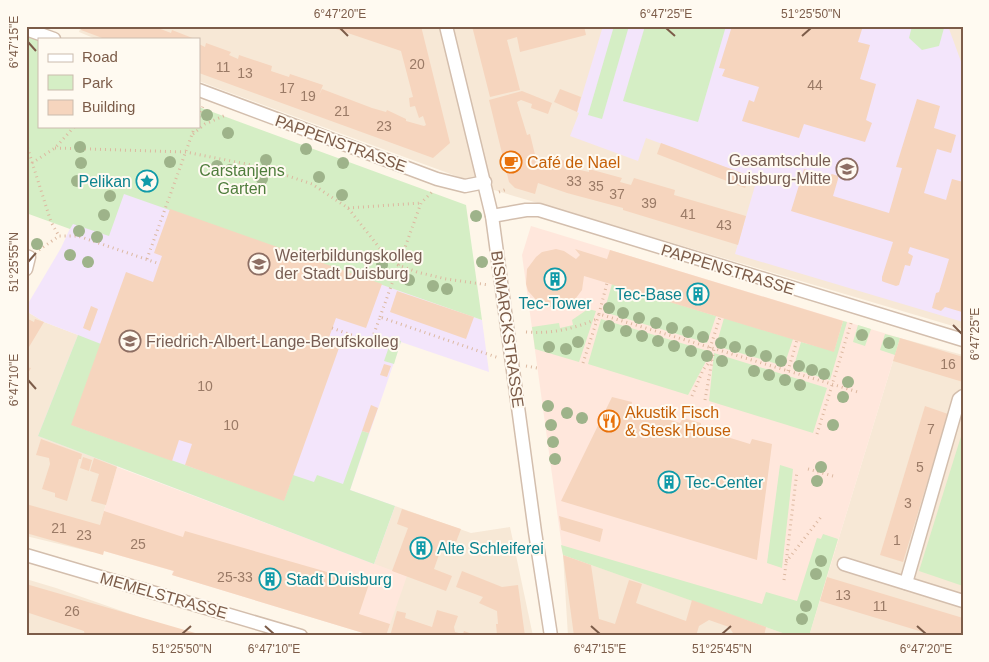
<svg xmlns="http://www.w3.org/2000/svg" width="989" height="662" font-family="Arial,sans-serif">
<rect width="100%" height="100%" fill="#fef6e9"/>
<!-- residential -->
<g fill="#f7e8d6">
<polygon points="81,26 963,26 963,329 494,190 217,88 199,81 199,39 96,39 79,32"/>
<polygon points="26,311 44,322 78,335 117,467 92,552 26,536"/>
<polygon points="900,338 963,355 963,636 809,636"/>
<polygon points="395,506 471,533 510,527 533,636 386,636 393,613 374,564"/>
<polygon points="563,555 692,600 791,636 568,636"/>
<polygon points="26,579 56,588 139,617 85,636 26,636"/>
</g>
<!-- commercial -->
<g fill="#ffe7dc">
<polygon points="531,226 900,338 809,636 791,636 563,555 522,255"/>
<polygon points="117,467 407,576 386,636 373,636 172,575 173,571 104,551 92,552"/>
</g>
<!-- education -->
<g fill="#f3e5fb">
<polygon points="603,26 948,26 963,67 963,322 735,254 757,179 646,138 638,161 570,136 579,113 577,112"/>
<polygon points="124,193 482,320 489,372 401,342 350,490 395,506 374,564 38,436 78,335 44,322 26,311 26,307 61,248 72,224"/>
</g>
<!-- green -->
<g fill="#d5eec5">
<polygon points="614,26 629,26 602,119 588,115"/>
<polygon points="645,26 726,26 698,122 623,101"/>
<polygon points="912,26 943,26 944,28 939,46 922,50 909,38"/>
<polygon points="26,33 39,39 39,126 199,126 199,107 466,205 482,320 124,194 109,236 73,224 70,229 26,213"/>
<polygon points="612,284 716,316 707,343 604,312"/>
<polygon points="588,309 596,311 579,362 535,349 532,327 559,323 560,328 573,325 572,320"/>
<polygon points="724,318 793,339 784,366 716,346"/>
<polygon points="601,319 711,352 688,395 588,364"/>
<polygon points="843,321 847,322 830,380 793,369 801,342 834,351"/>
<polygon points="858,325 871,329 865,346 853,342"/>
<polygon points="885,334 900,338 895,355 880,350"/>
<polygon points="78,335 101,344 72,425 284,500 293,475 314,482 317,475 343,484 362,431 369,433 350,490 395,506 374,564 38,436"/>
<polygon points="392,338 401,341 394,364 384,361"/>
<polygon points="714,353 827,388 813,433 709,401"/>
<polygon points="963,430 963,586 919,571"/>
<polygon points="780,465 793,469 782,568 767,563"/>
<polygon points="823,534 838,539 809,636 791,636 563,555 561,545 762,604 766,592 797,601 817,538 821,539"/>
</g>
<!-- building -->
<g fill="#f6d5be">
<polygon points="82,26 153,26 171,33 172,30 195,39 105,39 81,30"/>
<polygon points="421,26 450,143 433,158 199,73 199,44 205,47 206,43 231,52 229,55 238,59 239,55 272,66 271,71 289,77 290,74 323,85 319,95 322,89 372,108 386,112 387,110 406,119 406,121 424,126 426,125 423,116 419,118 415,106 410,107 409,98 413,97 401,51 330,27"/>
<polygon points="472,26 584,26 586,35 520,52 517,37 507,40 520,90 490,97"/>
<polygon points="732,26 863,26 858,42 870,45 860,79 876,84 866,120 872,123 865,142 804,124 799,138 742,121 749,100 754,102 759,87 722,76 725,69 719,68"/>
<polygon points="560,89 581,97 577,112 554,102"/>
<polygon points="522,91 552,103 548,114 531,108 532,104 521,100 517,102 527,135 530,134 537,163 544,165 546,159 556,162 557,158 581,166 580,170 589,172 589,169 622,178 620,182 631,185 634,178 675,190 674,195 746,216 738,245 623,210 623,208 567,193 538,183 535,194 515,188 509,182 489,100"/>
<polygon points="917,99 940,106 934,128 956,135 951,153 937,149 924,193 946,200 952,179 963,182 962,312 945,307 941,311 932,308 936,293 939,292 949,259 910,247 908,253 913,256 910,266 905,265 899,285 896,286 884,282 882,281 882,277 893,242 791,211 804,169 829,176 832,174 838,176 838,179 833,196 889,213 902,168 896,167"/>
<polygon points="661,143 750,176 745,188 657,154"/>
<polygon points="170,209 382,284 366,328 336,318 327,343 339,348 284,501 185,465 192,444 179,440 172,461 71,425 126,272 153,282 162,256 154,253"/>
<polygon points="556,249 564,251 576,259 580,255 575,249 607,259 610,250 843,321 834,352 584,276 582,290 573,302 559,308 544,306 538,302 528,291 526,284 527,269 536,257 542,252"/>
<polygon points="397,291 474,317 466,339 390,312"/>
<polygon points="91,306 98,309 90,331 83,328"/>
<polygon points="26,318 34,322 35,319 44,322 26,352"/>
<polygon points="900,338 963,357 963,382 893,361"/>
<polygon points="384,364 391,366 387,377 380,375"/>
<polygon points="26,367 31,368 26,377"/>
<polygon points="612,397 632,402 631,408 680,423 683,418 701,423 701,429 750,444 752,439 772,444 757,560 561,501"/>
<polygon points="371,405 378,408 369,433 362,431"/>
<polygon points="925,406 948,414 903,562 880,555"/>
<polygon points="41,439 82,454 81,459 79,459 67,501 55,497 55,493 42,489 50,464 49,458 36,455"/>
<polygon points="83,457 92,460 89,471 80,468"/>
<polygon points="94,458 117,467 106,505 91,501 99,474 90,471"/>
<polygon points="26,504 100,525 104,511 183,537 185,531 369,584 359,614 390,624 386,636 373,636 172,575 174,571 104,551 103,555 26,533"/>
<polygon points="402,509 461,529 453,550 442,546 434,569 452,576 446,591 392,571 408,528 397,524"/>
<polygon points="559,516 603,529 600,542 561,530"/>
<polygon points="563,555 591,565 599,619 615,624 629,580 642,584 636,603 686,621 692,600 766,627 764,636 735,636 729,627 709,620 699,626 696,636 574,636"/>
<polygon points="462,571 502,587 518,585 525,636 497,635 496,624 498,624 497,611 479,603 483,597 456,587"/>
<polygon points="827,577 963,618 963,636 936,636 820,601"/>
<polygon points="26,584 202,635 202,636 85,636 84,631 26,612"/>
<polygon points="437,610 458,616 454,627 455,632 463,634 464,631 478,636 390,636 397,611 406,613 405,618 432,627"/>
</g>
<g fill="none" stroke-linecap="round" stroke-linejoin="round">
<!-- minor casing -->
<g stroke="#d3bead" stroke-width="15">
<g id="minor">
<polyline points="446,26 492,216 535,532 551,636"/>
<polyline points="26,29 54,39"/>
<polyline points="199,90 437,179 465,186 485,182"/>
<polyline points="492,216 526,210 539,210 963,340"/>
<polyline points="26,256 29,257 26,269"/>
<polyline points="26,555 301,636"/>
<polyline points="844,564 963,601"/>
<polyline points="906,583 959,399 963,396"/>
</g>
</g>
<!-- path -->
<g stroke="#dcb8a0" stroke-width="3" stroke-dasharray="1 4" stroke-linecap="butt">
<polyline points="199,117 203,106"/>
<polyline points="193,134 205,124 226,115"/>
<polyline points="26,143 51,222 59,236"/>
<polyline points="55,148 186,152 251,165 282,174 312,184 348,208 386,256 398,265 417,272 446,279 489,285"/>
<polyline points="32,163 55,148 75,126"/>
<polyline points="499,192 507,189"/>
<polyline points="348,208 421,203"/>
<polyline points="39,250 59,236 78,236 160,264"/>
<polyline points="147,259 195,126"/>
<polyline points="599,314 607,283"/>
<polyline points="380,317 421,203 433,191"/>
<polyline points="332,328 371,342 380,317 499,358"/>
<path d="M 526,332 C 552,334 573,329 597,319"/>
<polyline points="710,348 720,317"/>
<polyline points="583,363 599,314 858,392"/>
<polyline points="526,366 537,368"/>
<polyline points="788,371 797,340"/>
<polyline points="692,396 703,370 711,360"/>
<polyline points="705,400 714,349"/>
<polyline points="817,434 852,320"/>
<polyline points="808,469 833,476"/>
<polyline points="786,562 821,517"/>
<polyline points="784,580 797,471"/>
</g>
<!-- minor -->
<use href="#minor" stroke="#fff" stroke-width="12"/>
</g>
<!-- trees -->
<g fill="#9eb38a">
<circle cx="207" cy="115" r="6"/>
<circle cx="228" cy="133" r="6"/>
<circle cx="80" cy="147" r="6"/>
<circle cx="306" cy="149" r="6"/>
<circle cx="266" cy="160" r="6"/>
<circle cx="170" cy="162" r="6"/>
<circle cx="81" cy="163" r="6"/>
<circle cx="343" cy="163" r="6"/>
<circle cx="217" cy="166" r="6"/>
<circle cx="230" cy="170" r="6"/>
<circle cx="319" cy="177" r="6"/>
<circle cx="262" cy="179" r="6"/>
<circle cx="77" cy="181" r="6"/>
<circle cx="342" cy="195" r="6"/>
<circle cx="110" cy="196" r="6"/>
<circle cx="104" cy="215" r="6"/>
<circle cx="476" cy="216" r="6"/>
<circle cx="79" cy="231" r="6"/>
<circle cx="97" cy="237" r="6"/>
<circle cx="37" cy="244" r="6"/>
<circle cx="70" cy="255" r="6"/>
<circle cx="88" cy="262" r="6"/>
<circle cx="482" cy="262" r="6"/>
<circle cx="382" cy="265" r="6"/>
<circle cx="409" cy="280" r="6"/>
<circle cx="433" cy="286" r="6"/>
<circle cx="447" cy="289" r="6"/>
<circle cx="609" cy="308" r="6"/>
<circle cx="623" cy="313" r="6"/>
<circle cx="639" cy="318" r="6"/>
<circle cx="656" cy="323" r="6"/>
<circle cx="609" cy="326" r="6"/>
<circle cx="672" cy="328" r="6"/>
<circle cx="626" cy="331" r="6"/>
<circle cx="688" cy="332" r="6"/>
<circle cx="862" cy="335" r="6"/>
<circle cx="642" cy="336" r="6"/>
<circle cx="703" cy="337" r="6"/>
<circle cx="658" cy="341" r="6"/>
<circle cx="578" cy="342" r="6"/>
<circle cx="721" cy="343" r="6"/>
<circle cx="889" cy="343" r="6"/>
<circle cx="674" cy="346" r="6"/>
<circle cx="549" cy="347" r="6"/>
<circle cx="735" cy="347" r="6"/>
<circle cx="566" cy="349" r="6"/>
<circle cx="691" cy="351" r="6"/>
<circle cx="751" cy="351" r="6"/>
<circle cx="707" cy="356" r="6"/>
<circle cx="766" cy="356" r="6"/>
<circle cx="722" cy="361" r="6"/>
<circle cx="781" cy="361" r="6"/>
<circle cx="799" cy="366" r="6"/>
<circle cx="812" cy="370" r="6"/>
<circle cx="754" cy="371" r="6"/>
<circle cx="824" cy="374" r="6"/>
<circle cx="769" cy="375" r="6"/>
<circle cx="785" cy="380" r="6"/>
<circle cx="848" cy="382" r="6"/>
<circle cx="800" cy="385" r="6"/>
<circle cx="843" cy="397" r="6"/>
<circle cx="548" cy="406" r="6"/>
<circle cx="567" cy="413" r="6"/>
<circle cx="582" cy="418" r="6"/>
<circle cx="551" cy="425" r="6"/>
<circle cx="833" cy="425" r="6"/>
<circle cx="553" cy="442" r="6"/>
<circle cx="555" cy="459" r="6"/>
<circle cx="821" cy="467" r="6"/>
<circle cx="817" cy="481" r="6"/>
<circle cx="821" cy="561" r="6"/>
<circle cx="816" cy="574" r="6"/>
<circle cx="806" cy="606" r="6"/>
<circle cx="802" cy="619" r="6"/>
</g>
<!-- ticks -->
<path fill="none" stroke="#7c5c49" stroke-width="2" d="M 340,28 L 348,36M 666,28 L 675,36M 802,36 L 811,28M 28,42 L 36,51M 28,262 L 36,253M 953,325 L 962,334M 28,380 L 36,389M 265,626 L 274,634M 591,626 L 600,634M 917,626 L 926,634M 182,634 L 191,626M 722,634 L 731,626"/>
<!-- icons -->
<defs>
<g id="cafe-ring" transform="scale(1.125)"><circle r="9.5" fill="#fffaf1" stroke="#e8710a" stroke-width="1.5"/><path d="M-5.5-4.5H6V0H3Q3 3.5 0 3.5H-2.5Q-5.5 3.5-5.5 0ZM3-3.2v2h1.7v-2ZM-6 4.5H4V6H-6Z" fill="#e8710a"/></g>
<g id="school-ring" transform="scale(1.125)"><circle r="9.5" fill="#fffaf1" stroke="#8d6e63" stroke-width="1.5"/><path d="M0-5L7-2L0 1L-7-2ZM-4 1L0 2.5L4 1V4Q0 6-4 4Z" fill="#8d6e63"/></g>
<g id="sight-ring" transform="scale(1.125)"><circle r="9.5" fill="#fffaf1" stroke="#0f9aa8" stroke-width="1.5"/><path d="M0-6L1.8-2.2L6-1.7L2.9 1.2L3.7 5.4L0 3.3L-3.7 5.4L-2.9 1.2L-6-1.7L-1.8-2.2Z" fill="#0f9aa8"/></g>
<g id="building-ring" transform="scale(1.125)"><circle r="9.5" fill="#fffaf1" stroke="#0f9aa8" stroke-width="1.5"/><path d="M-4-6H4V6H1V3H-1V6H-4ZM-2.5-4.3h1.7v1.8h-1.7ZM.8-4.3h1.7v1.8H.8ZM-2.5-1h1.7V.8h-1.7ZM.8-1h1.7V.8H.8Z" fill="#0f9aa8"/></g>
<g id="restaurant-ring" transform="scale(1.125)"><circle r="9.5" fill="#fffaf1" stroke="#e8710a" stroke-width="1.5"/><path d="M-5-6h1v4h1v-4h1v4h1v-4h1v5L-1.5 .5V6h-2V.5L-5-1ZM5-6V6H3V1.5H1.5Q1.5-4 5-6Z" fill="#e8710a"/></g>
</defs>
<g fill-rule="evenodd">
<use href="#cafe-ring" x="511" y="162"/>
<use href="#school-ring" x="847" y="169"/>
<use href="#sight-ring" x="147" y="181"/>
<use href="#school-ring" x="259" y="264"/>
<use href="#building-ring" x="555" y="279"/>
<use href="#building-ring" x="698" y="294"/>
<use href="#school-ring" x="130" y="341"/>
<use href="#restaurant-ring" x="609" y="421"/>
<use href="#building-ring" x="669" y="482"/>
<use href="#building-ring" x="421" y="548"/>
<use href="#building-ring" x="270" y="579"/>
</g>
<g text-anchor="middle" stroke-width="4" stroke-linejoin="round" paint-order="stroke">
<!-- number labels -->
<g font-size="14" fill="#9a7a66">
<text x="417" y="69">20</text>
<text x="223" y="72">11</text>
<text x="245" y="78">13</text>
<text x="815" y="90">44</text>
<text x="287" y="93">17</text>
<text x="308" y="101">19</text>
<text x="342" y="116">21</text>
<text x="384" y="131">23</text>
<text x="574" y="186">33</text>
<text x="596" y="191">35</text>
<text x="617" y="199">37</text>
<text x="649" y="208">39</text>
<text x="688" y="219">41</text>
<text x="724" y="230">43</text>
<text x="948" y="369">16</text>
<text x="205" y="391">10</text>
<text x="231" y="430">10</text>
<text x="931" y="434">7</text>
<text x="920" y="472">5</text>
<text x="908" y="508">3</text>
<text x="59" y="533">21</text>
<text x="84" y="540">23</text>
<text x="897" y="545">1</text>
<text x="138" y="549">25</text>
<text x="235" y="582">25-33</text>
<text x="843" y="600">13</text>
<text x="880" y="611">11</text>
<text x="72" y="616">26</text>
</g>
<!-- street labels -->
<g font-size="16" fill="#7c5c49" stroke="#fffaf1">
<text transform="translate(341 143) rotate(20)" y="6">PAPPENSTRASSE</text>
<text transform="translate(728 269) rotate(17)" y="6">PAPPENSTRASSE</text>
<text transform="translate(508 329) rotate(82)" y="6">BISMARCKSTRASSE</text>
<text transform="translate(164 595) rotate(16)" y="6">MEMELSTRASSE</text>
</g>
<!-- education labels -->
<g font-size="16" fill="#785e54" stroke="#fffaf1" text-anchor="start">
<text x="831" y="166" text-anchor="end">Gesamtschule<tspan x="831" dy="18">Duisburg-Mitte</tspan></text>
<text x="275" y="261">Weiterbildungskolleg<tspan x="275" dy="18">der Stadt Duisburg</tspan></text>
<text x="146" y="347">Friedrich-Albert-Lange-Berufskolleg</text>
</g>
<!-- food labels -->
<g font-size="16" fill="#c56008" stroke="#fffaf1" text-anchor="start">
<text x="527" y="168">Café de Nael</text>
<text x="625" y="418">Akustik Fisch<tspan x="625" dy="18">&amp; Stesk House</tspan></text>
</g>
<!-- park labels -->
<g font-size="16" fill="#4f7d3c" stroke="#fffaf1">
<text x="242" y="176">Carstanjens<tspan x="242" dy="18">Garten</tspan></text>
</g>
<!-- culture labels -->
<g font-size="16" fill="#0d838f" stroke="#fffaf1" text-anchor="start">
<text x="131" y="187" text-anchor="end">Pelikan</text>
<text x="682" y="300" text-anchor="end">Tec-Base</text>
<text x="555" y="309" text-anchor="middle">Tec-Tower</text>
<text x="685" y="488">Tec-Center</text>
<text x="437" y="554">Alte Schleiferei</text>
<text x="286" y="585">Stadt Duisburg</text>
</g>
</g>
<!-- border -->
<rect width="989" height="662" fill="none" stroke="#fffaf1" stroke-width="55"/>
<!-- legend -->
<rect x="38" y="38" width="162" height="90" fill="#fffaf1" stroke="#cbbbae"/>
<rect x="48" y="54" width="25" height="8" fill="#ffffff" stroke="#cbbbae"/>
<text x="82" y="62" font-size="15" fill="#7c5c49">Road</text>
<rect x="48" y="75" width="25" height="15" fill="#d5eec5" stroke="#cbbbae"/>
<text x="82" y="88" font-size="15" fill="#7c5c49">Park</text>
<rect x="48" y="100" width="25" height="15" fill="#f6d5be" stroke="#cbbbae"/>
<text x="82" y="112" font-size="15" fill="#7c5c49">Building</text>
<rect x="28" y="28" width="934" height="606" fill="none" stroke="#7c5c49" stroke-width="2"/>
<g font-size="12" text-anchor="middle" fill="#7c5c49">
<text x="340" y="18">6°47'20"E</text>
<text x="666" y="18">6°47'25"E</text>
<text x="811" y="18">51°25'50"N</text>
<text transform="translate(14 42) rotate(-90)" y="4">6°47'15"E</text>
<text transform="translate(14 262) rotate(-90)" y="4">51°25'55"N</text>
<text transform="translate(975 334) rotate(-90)" y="4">6°47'25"E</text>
<text transform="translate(14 380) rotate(-90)" y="4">6°47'10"E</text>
<text x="182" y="653">51°25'50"N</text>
<text x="274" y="653">6°47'10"E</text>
<text x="600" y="653">6°47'15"E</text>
<text x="722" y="653">51°25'45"N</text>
<text x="926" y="653">6°47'20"E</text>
</g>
</svg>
